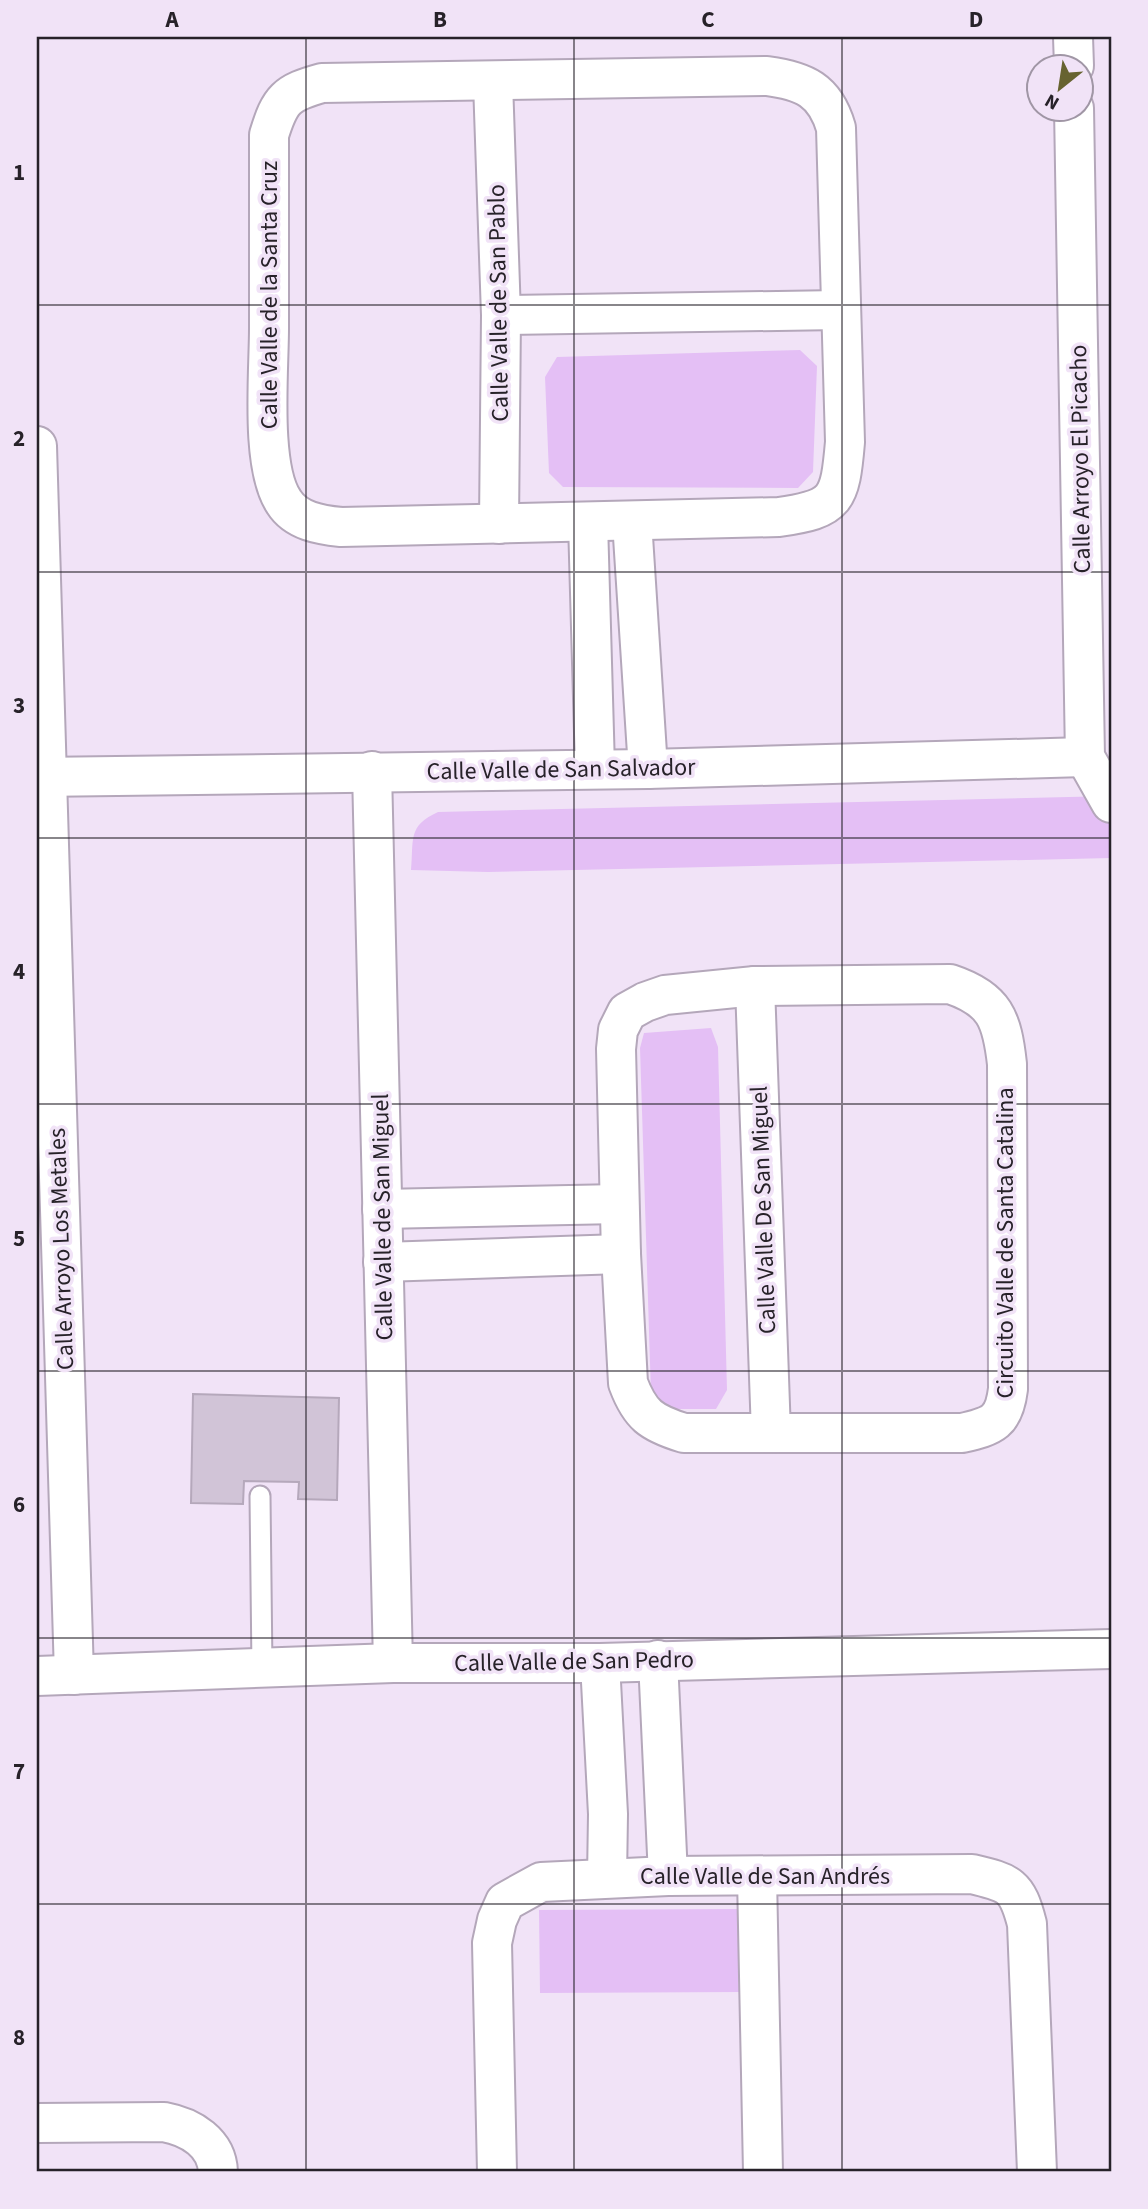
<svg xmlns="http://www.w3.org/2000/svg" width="1148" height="2209" font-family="'Source Sans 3',sans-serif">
<rect width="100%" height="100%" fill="#f1e3f7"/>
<!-- green -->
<g fill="#e4bff5">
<polygon points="800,350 817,366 813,472 798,488 563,487 549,473 545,377 557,357"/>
<path d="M 1111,796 L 1111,858 L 488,872 L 411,870 C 414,840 407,826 438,812 Z"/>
<polygon points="711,1028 718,1047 727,1390 716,1409 666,1409 651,1394 640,1048 644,1033"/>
<polygon points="739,1909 740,1992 540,1993 539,1910"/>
</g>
<!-- building -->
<polygon fill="#d1c4d7" stroke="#b5a8bb" stroke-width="2" points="193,1394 339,1398 337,1500 298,1499 299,1482 244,1481 243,1504 191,1503"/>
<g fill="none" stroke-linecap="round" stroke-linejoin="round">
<!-- service casing -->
<g stroke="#b4a7ba" stroke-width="23">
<polyline id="service" points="260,1496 262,1668"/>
</g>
<!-- minor casing -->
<g stroke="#b4a7ba" stroke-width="42">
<g id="minor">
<polyline points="1073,37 1074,66"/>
<path d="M 767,76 C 804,81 825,90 836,128 L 845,442 C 840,500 837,509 779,517 L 341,527 C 320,525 296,521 284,502 C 260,467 269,372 269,328 C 269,264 269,200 269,135 C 280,99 286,93 322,83 Z"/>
<polyline points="493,82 501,315 499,524"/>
<polyline points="1074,108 1085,757 1111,803"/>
<polyline points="501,315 840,310"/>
<polyline points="37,446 74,1675"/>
<polyline points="632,521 648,769"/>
<polyline points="588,522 595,768"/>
<polyline points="372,771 393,1663"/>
<polyline points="37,777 648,769 1085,757"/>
<path d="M 950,984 C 995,999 1002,1019 1007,1064 L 1008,1389 C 1004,1422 993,1426 962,1433 L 684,1433 C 651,1423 640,1415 628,1383 L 621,1254 L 616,1049 L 618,1030 L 627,1012 L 645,1002 L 665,995 L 755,986 Z"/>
<polyline points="755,986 771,1433"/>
<polyline points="382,1209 619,1204"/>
<polyline points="383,1262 621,1254"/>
<polyline points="658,1660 668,1876"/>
<polyline points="600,1663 608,1814 607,1878"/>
<polyline points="757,1877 763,2172"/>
<path d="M 37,2123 L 164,2122 C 191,2127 217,2143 218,2172"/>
<path d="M 497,2172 L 492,1943 L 497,1920 L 505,1902 L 541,1882 L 668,1876 L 972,1874 C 1010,1883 1017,1885 1027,1924 L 1037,2172"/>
</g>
</g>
<!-- tertiary casing -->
<g stroke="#b4a7ba" stroke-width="42">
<polyline id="tertiary" points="37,1676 393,1663 600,1663 1111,1649"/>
</g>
<!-- service -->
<use href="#service" stroke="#fff" stroke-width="19"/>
<!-- minor -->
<use href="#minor" stroke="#fff" stroke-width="38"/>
<!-- tertiary -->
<use href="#tertiary" stroke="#fff" stroke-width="38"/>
</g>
<!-- grid -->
<path fill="none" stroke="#272229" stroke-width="2" stroke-opacity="0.55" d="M 306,37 L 306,2172M 574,37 L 574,2172M 842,37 L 842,2172M 37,305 L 1111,305M 37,572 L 1111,572M 37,838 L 1111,838M 37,1104 L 1111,1104M 37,1371 L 1111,1371M 37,1638 L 1111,1638M 37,1904 L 1111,1904"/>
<g text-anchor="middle" stroke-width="7" stroke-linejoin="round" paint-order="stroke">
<!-- street labels -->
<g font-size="24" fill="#272229" stroke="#f1e3f7">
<text transform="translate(269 295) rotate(-90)" y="8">Calle Valle de la Santa Cruz</text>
<text transform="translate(498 303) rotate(-91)" y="8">Calle Valle de San Pablo</text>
<text transform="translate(1080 459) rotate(-91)" y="8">Calle Arroyo El Picacho</text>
<text transform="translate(561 769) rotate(-1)" y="8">Calle Valle de San Salvador</text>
<text transform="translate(763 1210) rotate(-92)" y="8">Calle Valle De San Miguel</text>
<text transform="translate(382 1217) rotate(-91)" y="8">Calle Valle de San Miguel</text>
<text transform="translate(1005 1243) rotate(-90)" y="8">Circuito Valle de Santa Catalina</text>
<text transform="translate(61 1249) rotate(-92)" y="8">Calle Arroyo Los Metales</text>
<text transform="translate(574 1661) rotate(-1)" y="8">Calle Valle de San Pedro</text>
<text x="765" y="1884">Calle Valle de San Andrés</text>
</g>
</g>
<!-- border -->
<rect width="1148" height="2209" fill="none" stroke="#f1e3f7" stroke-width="77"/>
<!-- north arrow -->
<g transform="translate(1060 88) rotate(210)"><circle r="33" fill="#f1e3f7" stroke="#a096a5" stroke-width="2"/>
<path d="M0-5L12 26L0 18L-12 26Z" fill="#676330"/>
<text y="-10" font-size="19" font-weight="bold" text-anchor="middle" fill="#272229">N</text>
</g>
<rect x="38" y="38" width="1072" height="2132" fill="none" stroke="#272229" stroke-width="2.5"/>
<g font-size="23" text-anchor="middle" font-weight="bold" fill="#272229">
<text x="172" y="27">A</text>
<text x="440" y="27">B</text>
<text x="708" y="27">C</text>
<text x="976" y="27">D</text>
<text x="19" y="180">1</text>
<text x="19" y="446">2</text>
<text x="19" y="713">3</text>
<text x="19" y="979">4</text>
<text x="19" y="1246">5</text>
<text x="19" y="1512">6</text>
<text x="19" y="1779">7</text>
<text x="19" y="2045">8</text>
</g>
</svg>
